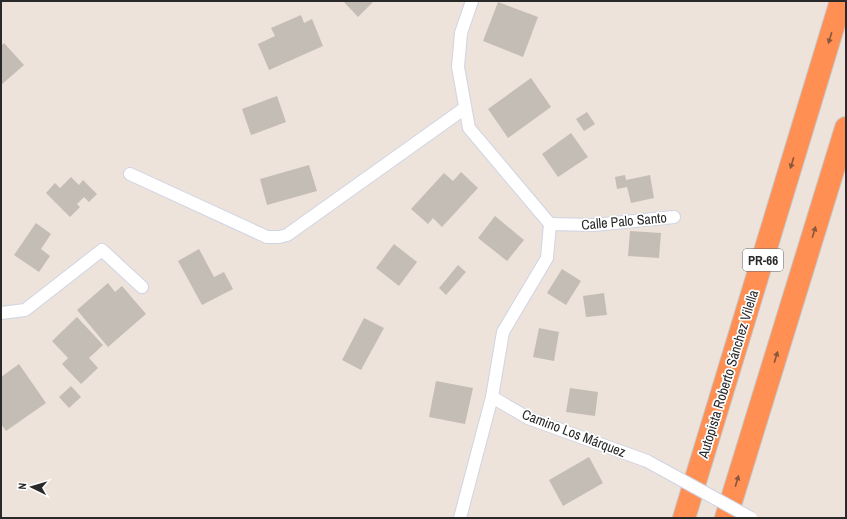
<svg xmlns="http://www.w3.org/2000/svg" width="847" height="519" font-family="'Archivo Narrow',sans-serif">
<rect width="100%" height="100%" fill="#ede3da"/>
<!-- building -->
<g fill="#c4bdb6">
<polygon points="343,1 374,1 358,17"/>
<polygon points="498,2 538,17 523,57 483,41"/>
<polygon points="301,15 304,23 312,19 323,46 269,70 258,44 275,36 271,28"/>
<polygon points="4,43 24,65 1,85 1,46"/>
<polygon points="531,78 551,107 508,138 488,109"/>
<polygon points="277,96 286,122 251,135 242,109"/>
<polygon points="587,112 595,124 584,131 576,119"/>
<polygon points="571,133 588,157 558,177 542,154"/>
<polygon points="309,165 317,191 267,205 260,179"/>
<polygon points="461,172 478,188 442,227 433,218 428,224 411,209 444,173 453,181"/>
<polygon points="625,175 626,180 650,175 654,198 631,203 627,187 617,189 615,177"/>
<polygon points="71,177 79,185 83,180 97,194 89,202 84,197 77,204 80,207 70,217 46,193 55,183 60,188"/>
<polygon points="495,216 524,240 507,261 478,238"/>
<polygon points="36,223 51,234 41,249 50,256 39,272 14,255"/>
<polygon points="630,231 661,233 659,258 628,256"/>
<polygon points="394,244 417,262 399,286 376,268"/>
<polygon points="199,249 214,277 224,272 233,289 202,305 178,261"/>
<polygon points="458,265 466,272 446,295 439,288"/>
<polygon points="562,269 581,281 566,305 547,293"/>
<polygon points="108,283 115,292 122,286 146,314 108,347 77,310"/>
<polygon points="604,293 607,315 586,317 583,296"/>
<polygon points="77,317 103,345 89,358 98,368 81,384 62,364 68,358 52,341"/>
<polygon points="364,318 384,328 361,370 342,360"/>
<polygon points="539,328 559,332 554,361 533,357"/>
<polygon points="19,364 46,403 6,431 1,424 1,377"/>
<polygon points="436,381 473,388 465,424 429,417"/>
<polygon points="71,386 81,397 69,408 59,397"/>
<polygon points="570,388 598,392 595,416 566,412"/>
<polygon points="589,457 603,483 563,506 549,480"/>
</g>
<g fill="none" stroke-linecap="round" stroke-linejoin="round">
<!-- minor casing -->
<g stroke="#cfd4e4" stroke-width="14">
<g id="minor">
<polyline points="130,174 267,237 279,237 287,235 465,108"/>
<polyline points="550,224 594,225 674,217"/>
<polyline points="1,313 25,310 102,250 142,287"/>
<polyline points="492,397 528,418 647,461"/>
<polyline points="460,518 492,397 503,332 547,258 550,224 469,128 458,67 461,33 472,1"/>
</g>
</g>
<!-- motorway casing -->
<g stroke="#c7c7c7" stroke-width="24">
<g id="motorway">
<polyline points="684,518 841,1"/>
<polyline points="726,518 846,128"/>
</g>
</g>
<!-- minor -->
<use href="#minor" stroke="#fff" stroke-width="12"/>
<!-- motorway -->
<use href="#motorway" stroke="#ff8f52" stroke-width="22"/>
<!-- minor-bridge casing -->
<g stroke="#cfd4e4" stroke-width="14" stroke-linecap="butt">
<polyline id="minor-bridge" points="647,461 751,518"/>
</g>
<!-- minor-bridge -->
<use href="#minor-bridge" stroke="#fff" stroke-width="12"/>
</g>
<!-- one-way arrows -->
<defs><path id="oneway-solid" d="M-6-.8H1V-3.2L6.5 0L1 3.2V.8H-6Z"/></defs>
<g fill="#89573b">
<use href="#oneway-solid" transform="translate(830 38) rotate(107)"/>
<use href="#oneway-solid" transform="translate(792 163) rotate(107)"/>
<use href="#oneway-solid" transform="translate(814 232) rotate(-73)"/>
<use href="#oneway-solid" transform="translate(776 357) rotate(-73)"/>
<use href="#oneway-solid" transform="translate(737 481) rotate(-73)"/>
</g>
<g text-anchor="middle" stroke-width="3.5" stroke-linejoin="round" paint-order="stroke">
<!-- shield labels -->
<rect fill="#fff" stroke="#696969" stroke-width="1" x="743" y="249" width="40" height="22" rx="3"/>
<g font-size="13" font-weight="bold" fill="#292929">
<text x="763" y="265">PR-66</text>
</g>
<!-- street labels -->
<g font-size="14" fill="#292929" stroke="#fff">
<text transform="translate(624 221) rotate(-5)" y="5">Calle Palo Santo</text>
<text transform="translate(728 374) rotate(-73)" y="5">Autopista Roberto Sánchez Vilella</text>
<text transform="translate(574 433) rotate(21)" y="5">Camino Los Márquez</text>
</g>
</g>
<!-- border -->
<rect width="847" height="519" fill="none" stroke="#292929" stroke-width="4"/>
<!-- north arrow -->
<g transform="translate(32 487) rotate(275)" stroke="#ffffff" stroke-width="3" paint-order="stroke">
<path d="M0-3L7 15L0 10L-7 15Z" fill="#292929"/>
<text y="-6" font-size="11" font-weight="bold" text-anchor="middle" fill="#292929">N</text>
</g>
</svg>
